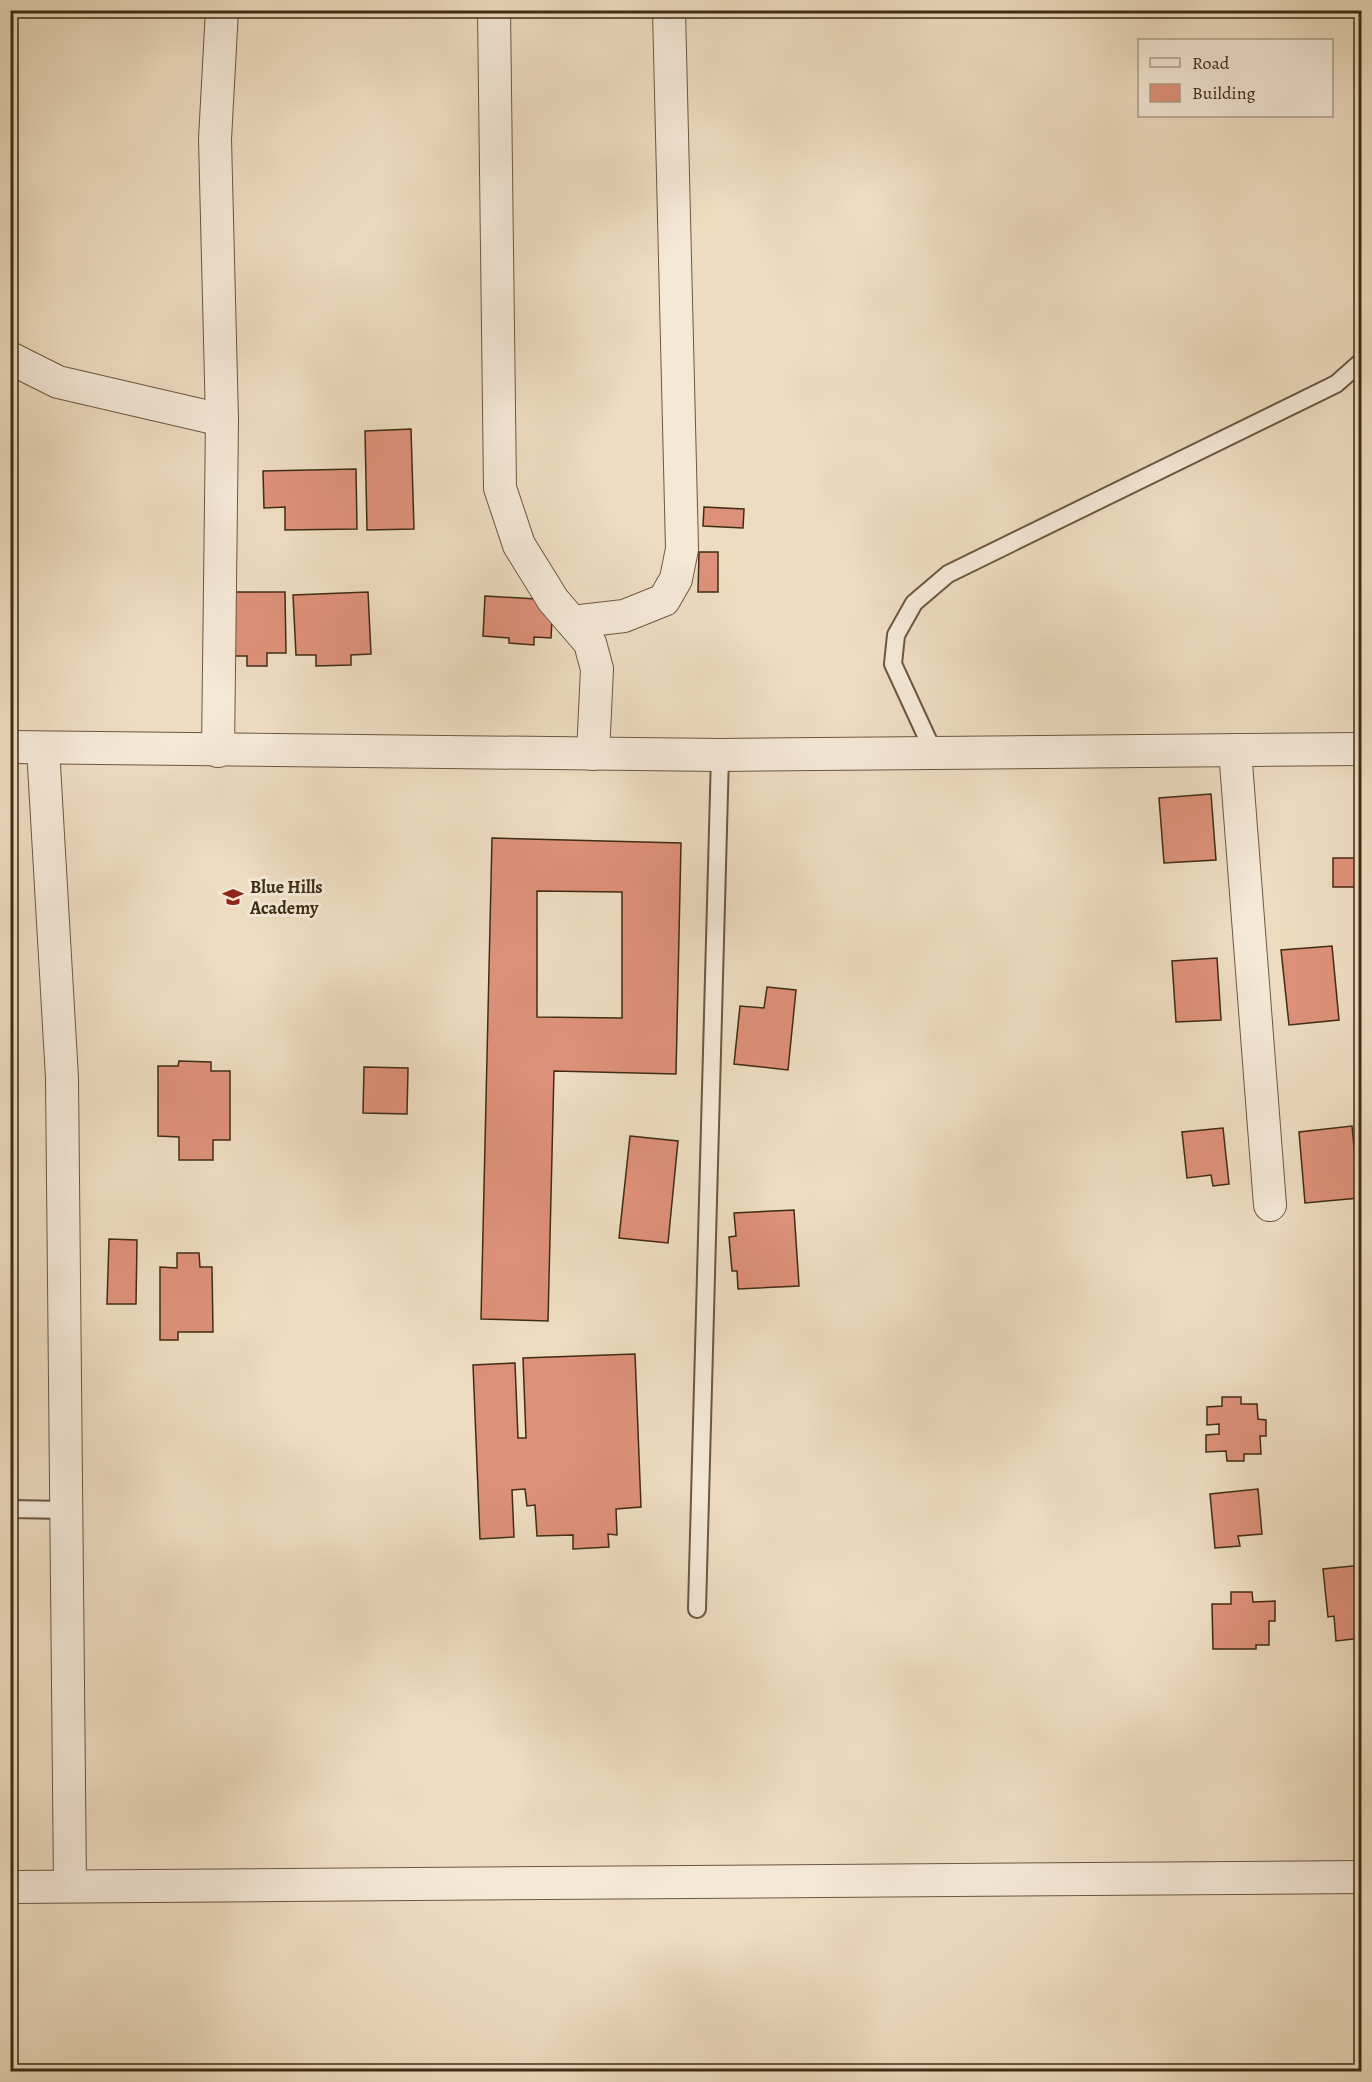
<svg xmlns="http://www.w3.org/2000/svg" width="1372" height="2082" font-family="Alegreya,serif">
<rect width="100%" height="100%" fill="#eedcc1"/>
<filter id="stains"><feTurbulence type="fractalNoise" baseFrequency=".00333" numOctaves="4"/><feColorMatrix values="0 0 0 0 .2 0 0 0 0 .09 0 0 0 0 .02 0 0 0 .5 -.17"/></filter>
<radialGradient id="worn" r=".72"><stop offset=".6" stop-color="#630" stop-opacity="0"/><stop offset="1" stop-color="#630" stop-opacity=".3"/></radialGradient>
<!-- building -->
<g fill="#de917a" stroke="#402c14" stroke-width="1.5" fill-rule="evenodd">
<polygon points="411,429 414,529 367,530 365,431"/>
<polygon points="356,469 357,529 285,530 285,507 264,508 263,471"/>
<polygon points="704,507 744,509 743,528 703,526"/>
<polygon points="699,552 718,552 718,592 698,592"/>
<polygon points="228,592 285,592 286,653 267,653 267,666 247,666 247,656 229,656"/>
<polygon points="368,592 371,654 351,655 351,665 316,666 316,655 296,655 293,595"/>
<polygon points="485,596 553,600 551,638 534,637 534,645 509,643 509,638 483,636"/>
<polygon points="1211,794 1216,860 1164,863 1159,798"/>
<path d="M 492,838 L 681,843 L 676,1074 L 554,1071 L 548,1321 L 481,1319 ZM 537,891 L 622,892 L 622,1018 L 537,1017 Z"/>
<rect x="1333" y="858" width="29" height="29"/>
<polygon points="1332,946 1339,1020 1289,1025 1281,950"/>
<polygon points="1217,958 1221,1020 1176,1022 1172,961"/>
<polygon points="767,987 796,990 788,1070 734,1064 740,1006 764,1008"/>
<polygon points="179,1061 211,1062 211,1071 230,1071 230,1140 213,1140 213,1160 179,1160 179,1137 158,1136 158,1066 178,1066"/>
<polygon points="364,1067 408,1068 407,1114 363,1113"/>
<polygon points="1352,1126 1359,1198 1305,1203 1299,1132"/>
<polygon points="1223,1128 1229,1184 1213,1186 1211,1175 1187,1178 1182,1132"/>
<polygon points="630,1136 678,1141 668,1243 619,1238"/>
<polygon points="794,1210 799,1286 738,1289 737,1271 732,1271 729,1237 736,1236 734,1213"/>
<polygon points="109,1239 137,1240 136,1304 107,1304"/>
<polygon points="177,1253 199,1253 200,1267 212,1267 213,1332 178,1332 178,1340 160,1340 160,1267 177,1268"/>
<polygon points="635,1354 641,1507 616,1509 617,1535 608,1534 609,1547 573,1549 573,1535 537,1536 535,1505 527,1506 525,1489 512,1490 514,1537 480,1539 473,1365 515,1363 518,1438 526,1438 523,1358"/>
<polygon points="1222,1397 1241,1397 1241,1404 1257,1404 1258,1419 1266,1420 1266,1436 1260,1436 1261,1454 1244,1454 1244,1461 1227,1461 1226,1451 1206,1452 1206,1435 1219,1434 1219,1424 1207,1425 1207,1407 1222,1406"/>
<polygon points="1258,1489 1262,1534 1238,1536 1240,1546 1215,1548 1210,1494"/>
<polygon points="1362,1565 1362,1638 1336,1641 1334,1616 1328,1617 1323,1569"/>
<polygon points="1231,1592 1252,1592 1253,1602 1275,1601 1275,1621 1269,1621 1269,1645 1256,1645 1256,1649 1213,1649 1212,1604 1231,1604"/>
</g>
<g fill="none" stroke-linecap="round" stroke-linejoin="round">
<!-- lane casing -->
<g stroke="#6c583f" stroke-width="20">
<g id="lane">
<polyline points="934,753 893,664 896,635 914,603 948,574 1336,384 1362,361"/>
<polyline points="10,1509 66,1510"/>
<polyline points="697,1609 720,755"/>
</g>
</g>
<!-- street casing -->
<g stroke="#6c583f" stroke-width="34">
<g id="street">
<polyline points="494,10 500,488 519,545 553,600 590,643 597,669 593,754"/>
<polyline points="10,358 58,382 222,420"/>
<polyline points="572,622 624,616 664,600 676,579 682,549 669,10"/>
<polyline points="10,747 720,755 1362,749"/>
<polyline points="43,748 62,1078 70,1886"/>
<polyline points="1235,750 1270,1205"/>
<polyline points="218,751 222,420 215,139 222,10"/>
<polyline points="10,1887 1362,1877"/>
</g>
</g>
<!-- lane -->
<use href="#lane" stroke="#f4e8d7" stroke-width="16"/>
<!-- street -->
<use href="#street" stroke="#f4e8d7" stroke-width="32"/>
</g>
<!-- icons -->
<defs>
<g id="school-bare" transform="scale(1.62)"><path d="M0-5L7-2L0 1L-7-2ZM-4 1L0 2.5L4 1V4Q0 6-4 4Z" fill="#8f2418" stroke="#f4e8d7" stroke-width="2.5" paint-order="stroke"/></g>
</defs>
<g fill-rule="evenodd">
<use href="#school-bare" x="233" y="897"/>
</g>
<g text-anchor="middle" stroke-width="6" stroke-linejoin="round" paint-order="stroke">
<!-- poi labels -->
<g font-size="18" font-weight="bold" fill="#402c14" stroke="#f4e8d7" text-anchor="start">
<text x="250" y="893">Blue Hills<tspan x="250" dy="21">Academy</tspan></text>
</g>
</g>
<!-- margin -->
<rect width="1372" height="2082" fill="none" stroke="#eedcc1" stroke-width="36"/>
<rect x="12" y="12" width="1348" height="2058" fill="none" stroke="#402c14" stroke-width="3"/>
<rect x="18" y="18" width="1336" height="2046" fill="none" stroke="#402c14" stroke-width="1.5"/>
<!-- legend -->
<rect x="1138" y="39" width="195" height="78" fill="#f4e8d7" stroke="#ac9d89" stroke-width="1.5"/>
<rect x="1150" y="58" width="30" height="9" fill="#f4e8d7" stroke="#ac9d89" stroke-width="1.5"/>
<text x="1192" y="69" font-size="18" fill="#402c14">Road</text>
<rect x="1150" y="84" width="30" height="18" fill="#de917a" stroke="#ac9d89" stroke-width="1.5"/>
<text x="1192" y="99" font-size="18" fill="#402c14">Building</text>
<rect width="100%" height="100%" filter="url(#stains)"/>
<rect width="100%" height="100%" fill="url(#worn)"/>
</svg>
